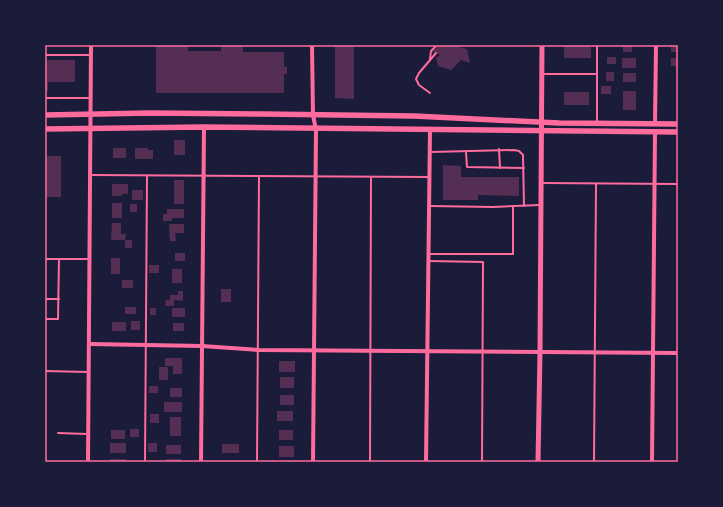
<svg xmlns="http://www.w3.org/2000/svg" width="723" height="507" font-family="'Noto Sans',sans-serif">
<rect width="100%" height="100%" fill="#1b1b3a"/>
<!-- building -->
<g fill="#542f53">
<polygon points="156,45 188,45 188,51 221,51 221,45 243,45 243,52 284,52 284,67 287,67 287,74 284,74 284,93 156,93"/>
<polygon points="335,45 354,45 354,99 335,98"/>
<polygon points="439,45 451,45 467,49 470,63 461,60 451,70 438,66 436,58 440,55 432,52"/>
<rect x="564" y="45" width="27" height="13"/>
<rect x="623" y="45" width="9" height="7"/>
<rect x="671" y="45" width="7" height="7"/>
<rect x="607" y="57" width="9" height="7"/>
<rect x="622" y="58" width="14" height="10"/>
<rect x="671" y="58" width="7" height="8"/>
<polygon points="45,60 75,60 75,82 48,82 48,91 45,91"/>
<rect x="606" y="72" width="8" height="9"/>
<rect x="623" y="73" width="13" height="9"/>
<rect x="601" y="86" width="10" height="8"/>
<rect x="623" y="91" width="13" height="19"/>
<rect x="564" y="92" width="25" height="13"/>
<rect x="174" y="140" width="11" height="15"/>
<rect x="113" y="148" width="13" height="10"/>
<polygon points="135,148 148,148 148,150 153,150 153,159 135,159"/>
<rect x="45" y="156" width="16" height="41"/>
<polygon points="443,165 461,166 461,177 519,177 519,196 478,195 478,200 443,200"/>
<rect x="174" y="180" width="10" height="24"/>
<polygon points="112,184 128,184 128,194 122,194 122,196 112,196"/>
<rect x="132" y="190" width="11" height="10"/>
<rect x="112" y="203" width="10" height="15"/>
<rect x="130" y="204" width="7" height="8"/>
<polygon points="167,209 184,209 184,218 172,218 172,221 163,221 163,214 167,214"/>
<polygon points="112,223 121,223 121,234 126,234 125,240 132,240 132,248 125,248 125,240 111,240"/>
<polygon points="169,224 184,224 184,233 175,233 176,241 170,241"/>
<rect x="175" y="253" width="10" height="8"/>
<rect x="111" y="258" width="9" height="16"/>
<rect x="149" y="265" width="10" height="8"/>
<rect x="172" y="269" width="10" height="14"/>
<rect x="122" y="280" width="11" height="8"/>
<rect x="221" y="289" width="10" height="13"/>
<polygon points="178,291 183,291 183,301 174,300 174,306 165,306 166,300 170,300 170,295 178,295"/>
<rect x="125" y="307" width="11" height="7"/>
<rect x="150" y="308" width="6" height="7"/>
<rect x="172" y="308" width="13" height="9"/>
<rect x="131" y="321" width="9" height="9"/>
<rect x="112" y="322" width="14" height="9"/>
<rect x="173" y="323" width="11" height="8"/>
<polygon points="165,358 182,358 182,374 173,374 173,366 165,366"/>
<rect x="279" y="361" width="16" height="11"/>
<rect x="159" y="367" width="9" height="13"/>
<rect x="280" y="377" width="14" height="11"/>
<rect x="149" y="386" width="9" height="7"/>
<rect x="170" y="388" width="12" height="9"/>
<rect x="280" y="395" width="14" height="10"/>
<rect x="164" y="402" width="18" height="10"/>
<rect x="277" y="411" width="16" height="10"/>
<rect x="150" y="414" width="9" height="9"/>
<rect x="170" y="417" width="11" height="19"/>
<rect x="130" y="429" width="9" height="8"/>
<rect x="111" y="430" width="14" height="9"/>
<rect x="279" y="430" width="14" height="10"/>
<rect x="110" y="443" width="16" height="10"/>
<rect x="148" y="443" width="9" height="9"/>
<rect x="222" y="444" width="17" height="9"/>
<rect x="166" y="445" width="15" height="9"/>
<rect x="279" y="446" width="15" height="11"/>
<rect x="110" y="459" width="16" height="3"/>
<rect x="166" y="459" width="15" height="3"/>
</g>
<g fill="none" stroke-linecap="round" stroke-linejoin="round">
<!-- service -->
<g stroke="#ff6b9d" stroke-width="2">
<polyline points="45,55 90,55"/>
<polyline points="430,59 431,51 437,45"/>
<polyline points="543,74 597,74"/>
<polyline points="430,93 419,85 416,79 419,73 436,53"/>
<polyline points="45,98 90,98"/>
<polyline points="597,122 597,45"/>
<polyline points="499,149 500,168"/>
<polyline points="430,152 514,150 519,151 523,155 524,206"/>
<polyline points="466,152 467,167 524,168"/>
<polyline points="90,175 429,177"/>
<polyline points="542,183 678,184"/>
<polyline points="430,206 493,207 540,205"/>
<polyline points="430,254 513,254 513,206"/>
<polyline points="45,259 90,259"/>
<polyline points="429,261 483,262 482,462"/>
<polyline points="45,299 59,299"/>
<polyline points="45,319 58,319 59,259"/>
<polyline points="45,371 88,372"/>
<polyline points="58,433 87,434"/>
<polyline points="145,462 147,176"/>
<polyline points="257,462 259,176"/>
<polyline points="370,462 371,177"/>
<polyline points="594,462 596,184"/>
</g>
<!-- minor -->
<g stroke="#ff6b9d" stroke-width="4">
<polyline points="312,45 313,115 316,130 313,462"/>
<polyline points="655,123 656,45"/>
<polyline points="89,344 202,346 258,350 678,353"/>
<polyline points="88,462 91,45"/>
<polyline points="201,462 204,127"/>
<polyline points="426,462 430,130"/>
<polyline points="652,462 655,132"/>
</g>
<!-- tertiary -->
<polyline stroke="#ff6b9d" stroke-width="5" points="538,462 540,352 542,45"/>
<!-- secondary -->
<g stroke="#ff6b9d" stroke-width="5.5">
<polyline points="45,115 151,113 263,114 414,116 559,123 678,124"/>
<polyline points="45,129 204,127 678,132"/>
</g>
</g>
<!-- border -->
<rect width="723" height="507" fill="none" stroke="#1b1b3a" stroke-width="92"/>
<rect x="46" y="46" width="631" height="415" fill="none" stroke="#ff6b9d" stroke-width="1.5"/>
</svg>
